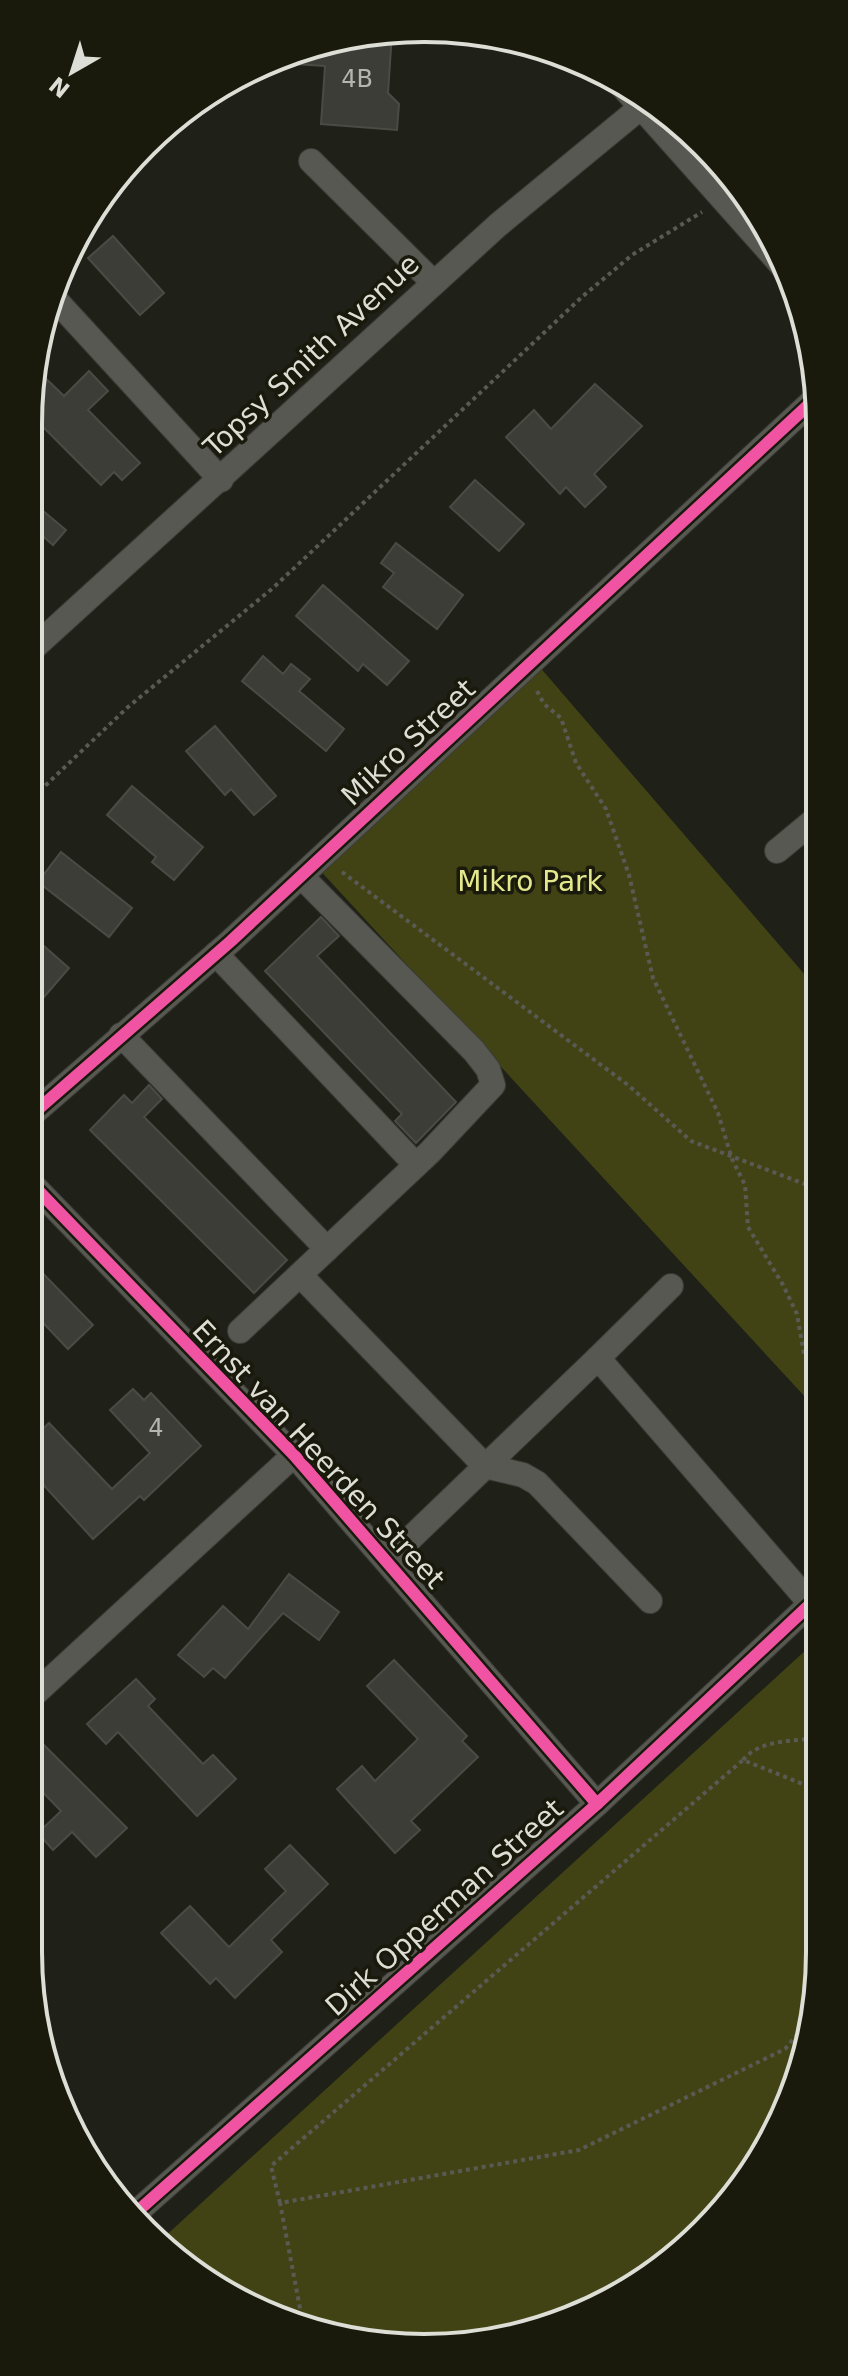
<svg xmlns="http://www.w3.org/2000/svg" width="848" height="2376" font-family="'DejaVu Sans',sans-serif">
<rect width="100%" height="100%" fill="#1f2018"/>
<!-- green -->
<g fill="#424315">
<polygon points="538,665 818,990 819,1412 316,866"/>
<polygon points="819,1638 820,1952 807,2054 753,2172 644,2281 526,2335 373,2345 248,2307 161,2240"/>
</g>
<!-- building -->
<g fill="#3c3d37" stroke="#4a4b45" stroke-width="2">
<polygon points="372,31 392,33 388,93 399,104 397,130 321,124 325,66 280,63"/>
<polygon points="113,236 164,293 140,315 88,258"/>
<polygon points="35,368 64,396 89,371 108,391 88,410 140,463 122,480 114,472 101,485 29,413"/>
<polygon points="595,384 642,426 594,474 606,487 585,507 566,487 560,494 506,437 534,410 551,429"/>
<polygon points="475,480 524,524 499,551 450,507"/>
<polygon points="42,510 66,530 53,545 30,525"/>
<polygon points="396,543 463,595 437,629 383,587 394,573 381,563"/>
<polygon points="323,585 409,661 387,685 363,664 358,671 296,616"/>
<polygon points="263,656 283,674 291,664 310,679 299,691 344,729 326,751 242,681"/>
<polygon points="215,726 276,796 254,815 231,789 225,795 186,751"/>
<polygon points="132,786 203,847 174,880 152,862 156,857 107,815"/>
<polygon points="61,852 132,908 109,937 38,882"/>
<polygon points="321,917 339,936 317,956 456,1102 416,1143 395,1121 402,1114 265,971"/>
<polygon points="28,932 69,968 44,997 28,984"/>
<polygon points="149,1085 162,1099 144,1117 287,1260 254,1293 90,1130 124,1095 132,1103"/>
<polygon points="28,1258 93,1325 68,1349 28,1307"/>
<polygon points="133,1389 144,1400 151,1393 201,1446 144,1500 140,1496 93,1539 28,1468 28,1443 49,1423 112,1489 150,1453 110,1410"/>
<polygon points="289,1574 339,1612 319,1640 283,1613 225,1678 213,1668 204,1677 178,1655 223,1606 248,1629"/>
<polygon points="394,1660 467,1736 462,1741 478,1757 411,1821 420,1830 395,1853 337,1789 362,1766 375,1781 418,1739 367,1686"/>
<polygon points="136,1679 155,1699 148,1706 203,1764 213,1755 236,1779 197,1816 118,1732 106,1744 87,1724"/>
<polygon points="28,1729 127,1828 96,1857 72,1832 53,1850 38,1833 61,1811 28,1777"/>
<polygon points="290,1845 328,1884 271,1940 282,1952 235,1998 216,1978 210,1984 161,1933 190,1906 229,1947 286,1891 265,1869"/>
</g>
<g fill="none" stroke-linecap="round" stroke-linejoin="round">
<!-- minor casing -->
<g stroke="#3b3c36" stroke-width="26">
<g id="minor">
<polyline points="616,79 785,269"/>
<polyline points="311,161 434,283"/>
<polyline points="53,297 221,480"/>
<polyline points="28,653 498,225 640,108"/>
<polyline points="777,851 818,817"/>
<polyline points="216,954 416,1165"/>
<polyline points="121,1035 327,1249"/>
<polyline points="28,1118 231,941 817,397"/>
<polyline points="28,1180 294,1455 597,1804"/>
<polyline points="301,1276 485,1466 523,1475 537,1483 650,1601"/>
<polyline points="671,1286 598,1358 811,1604"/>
<polyline points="240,1331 430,1152 493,1085 488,1069 474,1051 301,876"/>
<polyline points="388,1560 598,1358"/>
<polyline points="28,1700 294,1455"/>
<polyline points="131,2217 597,1804 819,1596"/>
</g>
</g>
<!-- path -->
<g stroke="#5a5a54" stroke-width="4" stroke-dasharray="4 4" stroke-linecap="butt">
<polyline points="537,691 544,704 561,718 576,763 606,809 629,875 653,978 718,1113 732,1159 745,1185 748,1227 783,1285 797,1314 804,1354 819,1372"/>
<polyline points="28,802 128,707 273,588 583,296 632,255 702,212"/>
<polyline points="342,872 628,1085 691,1141 818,1189"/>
<path d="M 743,1760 C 760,1739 795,1741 820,1738"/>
<polyline points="280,2203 271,2166 743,1760 820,1791"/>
<polyline points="303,2324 280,2203 579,2150 785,2049 811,2018"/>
</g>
<!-- minor -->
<use href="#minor" stroke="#575852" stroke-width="24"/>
<!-- cycleway casing -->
<g stroke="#19190c" stroke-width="17">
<g id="cycleway">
<polyline points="28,1118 231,941 817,397"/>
<polyline points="28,1180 294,1455 597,1804"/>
<polyline points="131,2217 597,1804 819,1596"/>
</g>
</g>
<!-- cycleway -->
<use href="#cycleway" stroke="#f153a3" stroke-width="12"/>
</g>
<g text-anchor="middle" stroke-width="7" stroke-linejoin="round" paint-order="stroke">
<!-- number labels -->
<g font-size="24" fill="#b5b6ae">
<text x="357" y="87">4B</text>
<text x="156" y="1436">4</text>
</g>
<!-- street labels -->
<g font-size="28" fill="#ddded5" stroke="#19190c">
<text transform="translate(311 355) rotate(-43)" y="10">Topsy Smith Avenue</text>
<text transform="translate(408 742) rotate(-43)" y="10">Mikro Street</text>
<text transform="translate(319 1454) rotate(47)" y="10">Ernst van Heerden Street</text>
<text transform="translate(444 1907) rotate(-42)" y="10">Dirk Opperman Street</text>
</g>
<!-- park labels -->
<g font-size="28" fill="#e3e88c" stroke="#19190c">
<text x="530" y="891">Mikro Park</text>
</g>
</g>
<!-- crop -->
<path d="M0 0H848V2376H0ZM424 42H424A382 382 0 0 1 806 424V1952A382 382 0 0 1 424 2334H424A382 382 0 0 1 42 1952V424A382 382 0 0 1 424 42Z" fill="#19190c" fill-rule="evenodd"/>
<path fill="none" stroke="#ddded5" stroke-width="4" d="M424 42H424A382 382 0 0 1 806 424V1952A382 382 0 0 1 424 2334H424A382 382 0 0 1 42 1952V424A382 382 0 0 1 424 42Z"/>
<!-- north arrow -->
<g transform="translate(72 72) rotate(219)" stroke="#19190c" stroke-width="6" paint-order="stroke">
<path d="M0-6L14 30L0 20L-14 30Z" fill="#ddded5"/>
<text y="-12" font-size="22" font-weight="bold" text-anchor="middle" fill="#ddded5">N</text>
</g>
</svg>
